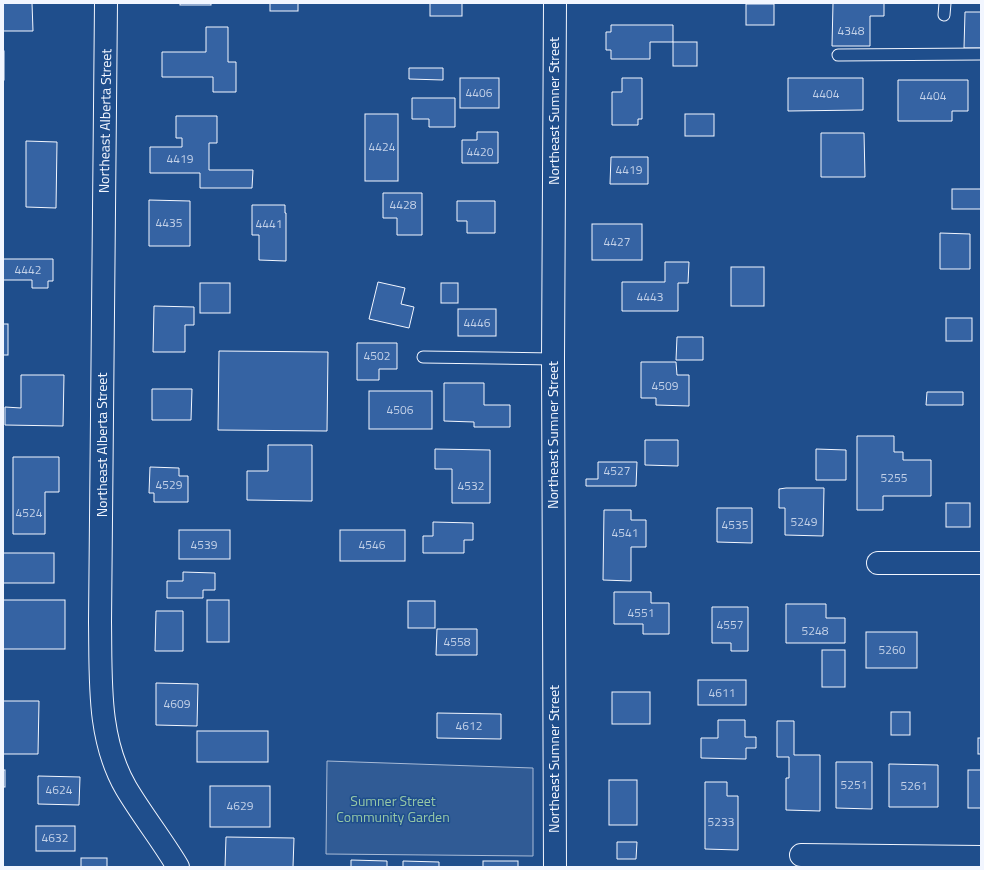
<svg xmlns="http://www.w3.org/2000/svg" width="984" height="870" font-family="'Titillium Web',sans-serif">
<rect width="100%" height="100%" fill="#1f4e8c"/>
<!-- built -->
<polygon fill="#305b95" stroke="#a8bbd7" points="327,761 533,768 533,856 326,854"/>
<!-- building -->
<g fill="#3563a3" stroke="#f2f6ff">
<polygon points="3,3 32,3 33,31 3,31"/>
<rect x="180" y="3" width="31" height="2"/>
<rect x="270" y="3" width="28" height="8"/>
<rect x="430" y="3" width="32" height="13"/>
<polygon points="833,3 884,3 884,16 870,16 870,46 832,46"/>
<rect x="746" y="4" width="28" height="21"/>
<polygon points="965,12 981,12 981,48 964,48"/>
<polygon points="611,25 673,25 673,42 650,42 650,59 611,59 611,50 606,50 606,32 611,32"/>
<polygon points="206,27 228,27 228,62 236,62 236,92 213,92 213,77 162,77 162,52 206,52"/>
<rect x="673" y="42" width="24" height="24"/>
<rect x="3" y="51" width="1" height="29"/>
<polygon points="409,68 443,68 443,80 409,79"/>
<rect x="460" y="78" width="39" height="30"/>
<polygon points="622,78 642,78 642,119 638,119 638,125 612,125 612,92 622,92"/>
<polygon points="788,78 863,78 863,110 788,111"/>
<polygon points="898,80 968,80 968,111 952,111 952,121 898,121"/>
<polygon points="412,98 455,98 455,127 429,127 429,119 412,119"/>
<rect x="365" y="114" width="33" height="67"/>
<rect x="685" y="114" width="29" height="22"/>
<polygon points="176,116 217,116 217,143 209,143 209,170 253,170 252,188 200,188 200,173 150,173 150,147 182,147 182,138 176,138"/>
<polygon points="477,132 498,132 498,163 462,163 462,140 477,140"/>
<polygon points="821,133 864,133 865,177 821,177"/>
<polygon points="26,141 57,142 56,208 26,207"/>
<polygon points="611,157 648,157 648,184 610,184"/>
<rect x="952" y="189" width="29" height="20"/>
<polygon points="383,193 422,193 422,235 397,235 397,218 383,218"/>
<polygon points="149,200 190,201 190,246 149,246"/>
<polygon points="457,201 495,201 495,233 467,233 467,221 457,221"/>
<polygon points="252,205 285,205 285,213 286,213 286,261 259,260 259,235 252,235"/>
<rect x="592" y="224" width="50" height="36"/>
<polygon points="940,233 970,234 970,269 940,269"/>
<polygon points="3,259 53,259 53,281 48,281 48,288 32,288 32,280 3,280"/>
<polygon points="665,262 689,262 688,283 678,283 678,311 622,311 622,282 665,282"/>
<rect x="731" y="267" width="33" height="39"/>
<polygon points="378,282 405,288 401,304 414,307 409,328 369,319"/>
<rect x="200" y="283" width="30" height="30"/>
<rect x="441" y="283" width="17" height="20"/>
<polygon points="154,306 194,307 194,325 185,325 185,352 153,352"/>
<rect x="458" y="309" width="38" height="27"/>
<rect x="946" y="318" width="26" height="23"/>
<rect x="3" y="324" width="5" height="31"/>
<polygon points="677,337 703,337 703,360 676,360"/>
<polygon points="357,343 397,343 397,369 379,369 379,380 357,380"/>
<polygon points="219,351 328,352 327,431 218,430"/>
<polygon points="641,362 676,362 677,375 689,375 689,406 656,405 656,398 641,398"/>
<polygon points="21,375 64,375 63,426 5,425 5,407 21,408"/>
<polygon points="444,383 484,383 484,405 510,405 510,427 474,427 474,422 444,421"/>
<polygon points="152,389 192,389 191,420 152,420"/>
<rect x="369" y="391" width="63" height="38"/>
<polygon points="927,392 963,392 963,405 926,405"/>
<polygon points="857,436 894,436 894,452 903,452 903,460 931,460 931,496 883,496 883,510 857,510"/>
<polygon points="645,440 678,440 678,466 645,465"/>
<polygon points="268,445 312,445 312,501 247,500 247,471 268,471"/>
<polygon points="435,449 490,450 490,503 452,503 452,469 435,469"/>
<polygon points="816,449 846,450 846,480 816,480"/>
<polygon points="13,457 59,457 59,492 45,492 45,534 13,534"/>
<polygon points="598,462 637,462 636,486 586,486 586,479 598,479"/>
<polygon points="150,467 179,468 179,476 188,476 188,502 154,502 154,493 149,493"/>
<polygon points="786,488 824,488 823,536 785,535 785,508 779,508 779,489"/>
<rect x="946" y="503" width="24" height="24"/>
<polygon points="717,508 752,508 752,543 717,542"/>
<polygon points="604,510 631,510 631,520 646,520 646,547 631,547 631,581 603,580"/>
<polygon points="433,522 473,523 473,540 464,540 464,553 423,553 423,536 433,536"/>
<rect x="179" y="530" width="51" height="29"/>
<rect x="340" y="530" width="65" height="31"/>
<rect x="3" y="553" width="51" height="30"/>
<polygon points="183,572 215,573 215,590 203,590 203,598 167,598 167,581 183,581"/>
<polygon points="614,592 651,592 651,603 669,603 669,634 643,634 643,624 614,624"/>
<rect x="3" y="600" width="62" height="49"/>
<rect x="207" y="600" width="22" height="42"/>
<rect x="408" y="601" width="27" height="27"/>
<polygon points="786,604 826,604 826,618 845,618 845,643 786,643"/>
<polygon points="712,607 748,607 748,651 731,651 731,643 712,643"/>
<polygon points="156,611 183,611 183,651 155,651"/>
<polygon points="437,629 477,629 477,655 436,655"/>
<rect x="866" y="632" width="51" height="36"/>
<rect x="822" y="650" width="23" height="37"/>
<rect x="698" y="680" width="48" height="25"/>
<polygon points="156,683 198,684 197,726 156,725"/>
<rect x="612" y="692" width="38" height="32"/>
<polygon points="3,701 39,701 38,754 3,754"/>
<rect x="891" y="712" width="19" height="23"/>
<polygon points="437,713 501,714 501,739 437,738"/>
<polygon points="718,720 745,720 745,737 756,737 756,748 746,748 746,759 701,758 701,738 718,738"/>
<polygon points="777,721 794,721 794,755 820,755 820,811 786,810 786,778 789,778 789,757 777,757"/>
<rect x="197" y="731" width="71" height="31"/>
<rect x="978" y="738" width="3" height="16"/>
<polygon points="836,762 872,762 872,809 836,808"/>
<polygon points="889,764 938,765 938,807 889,807"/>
<rect x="3" y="770" width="2" height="17"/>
<rect x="968" y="770" width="13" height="38"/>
<polygon points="38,776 80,777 79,805 38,804"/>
<rect x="609" y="780" width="28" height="45"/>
<polygon points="705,782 727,782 727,796 738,796 738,850 705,849"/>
<rect x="210" y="786" width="60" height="41"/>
<rect x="36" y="826" width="39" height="25"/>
<polygon points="226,837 294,838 293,867 225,867"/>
<polygon points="617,842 637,842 636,859 617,859"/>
<rect x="81" y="858" width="26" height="9"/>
<polygon points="351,860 387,861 387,867 351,867"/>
<polygon points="403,861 439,862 439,867 403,867"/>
<rect x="483" y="861" width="35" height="6"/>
</g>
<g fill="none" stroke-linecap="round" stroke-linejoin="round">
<!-- lane casing -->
<g stroke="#f2f6ff" stroke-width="13">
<g id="lane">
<polyline points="944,15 945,3"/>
<polyline points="838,55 981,54"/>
<polyline points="423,357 553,359"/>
</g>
</g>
<!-- street casing -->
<g stroke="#f2f6ff" stroke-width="24">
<g id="street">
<path d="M 106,3 L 100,622 C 101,679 97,738 126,788 C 142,815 162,840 178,867"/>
<polyline points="878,563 981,563"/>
<polyline points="801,855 981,857"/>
<polyline points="555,867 553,359 555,3"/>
</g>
</g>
<!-- lane -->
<use href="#lane" stroke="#1f4e8c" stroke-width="11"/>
<!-- street -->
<use href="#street" stroke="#1f4e8c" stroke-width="22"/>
</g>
<g text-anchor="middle" stroke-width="3" stroke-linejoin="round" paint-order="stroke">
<!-- number labels -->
<g font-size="12" fill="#c3d1e8">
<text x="851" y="35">4348</text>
<text x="479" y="97">4406</text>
<text x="826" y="98">4404</text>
<text x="933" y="100">4404</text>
<text x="382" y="151">4424</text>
<text x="480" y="156">4420</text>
<text x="180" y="163">4419</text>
<text x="629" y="174">4419</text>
<text x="403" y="209">4428</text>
<text x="169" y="227">4435</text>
<text x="269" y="228">4441</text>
<text x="617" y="246">4427</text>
<text x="28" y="274">4442</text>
<text x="650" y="301">4443</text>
<text x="477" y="327">4446</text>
<text x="377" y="360">4502</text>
<text x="665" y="390">4509</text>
<text x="400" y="414">4506</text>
<text x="617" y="475">4527</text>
<text x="894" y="482">5255</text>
<text x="169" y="489">4529</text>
<text x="471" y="490">4532</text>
<text x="29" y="517">4524</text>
<text x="804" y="526">5249</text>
<text x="735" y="529">4535</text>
<text x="625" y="537">4541</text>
<text x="204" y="549">4539</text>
<text x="372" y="549">4546</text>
<text x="641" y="617">4551</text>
<text x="730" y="629">4557</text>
<text x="815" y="635">5248</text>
<text x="457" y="646">4558</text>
<text x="892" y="654">5260</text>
<text x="722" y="697">4611</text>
<text x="177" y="708">4609</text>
<text x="469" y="730">4612</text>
<text x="854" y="789">5251</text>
<text x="914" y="790">5261</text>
<text x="59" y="794">4624</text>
<text x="240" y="810">4629</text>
<text x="721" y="826">5233</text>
<text x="55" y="842">4632</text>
</g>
<!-- street labels -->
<g font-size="14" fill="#f2f6ff" stroke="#1f4e8c">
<text transform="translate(554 111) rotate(-90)" y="5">Northeast Sumner Street</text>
<text transform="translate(105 121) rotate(-89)" y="5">Northeast Alberta Street</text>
<text transform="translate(553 435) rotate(-90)" y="5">Northeast Sumner Street</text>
<text transform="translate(102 445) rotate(-90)" y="5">Northeast Alberta Street</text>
<text transform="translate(554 759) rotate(-90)" y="5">Northeast Sumner Street</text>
</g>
<!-- park labels -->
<g font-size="14" fill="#97c8a6" stroke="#1f4e8c">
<text x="393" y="806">Sumner Street<tspan x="393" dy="16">Community Garden</tspan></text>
</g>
</g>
<!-- border -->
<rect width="984" height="870" fill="none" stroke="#f2f6ff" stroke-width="8"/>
</svg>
